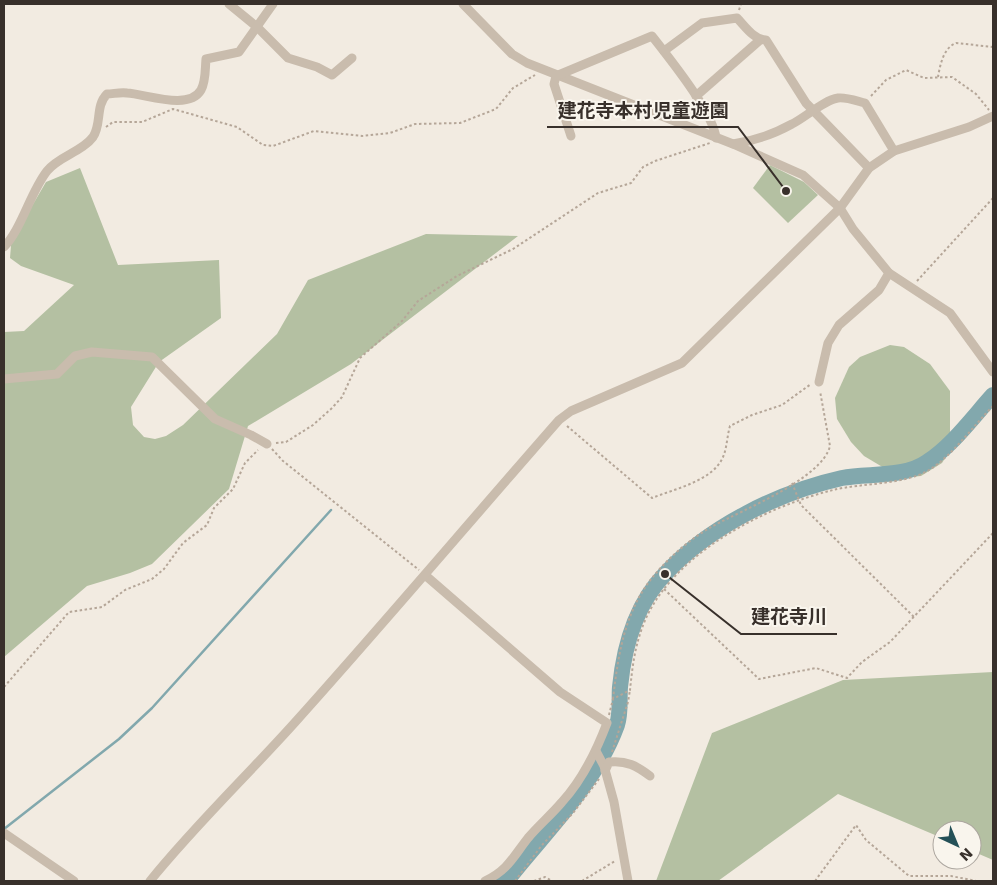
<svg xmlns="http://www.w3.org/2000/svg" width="997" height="885" font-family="'DejaVu Sans','Noto Sans JP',sans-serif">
<rect width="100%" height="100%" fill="#f2ebe1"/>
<!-- green -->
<g fill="#b4c0a2">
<polygon points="770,165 804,182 818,195 788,223 753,188"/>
<polygon points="80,168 118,265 219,260 221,318 159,362 131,407 133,425 144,437 155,439 166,436 183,425 277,334 308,280 426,234 518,236 351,364 248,426 229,489 152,564 130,573 87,586 4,657 4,332 24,331 74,285 21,266 10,258 12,233 25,218 46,182"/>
<polygon points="890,345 904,347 930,364 950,391 950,450 942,463 921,476 901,478 864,456 851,442 837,419 835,398 849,367 860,357"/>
<polygon points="993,672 993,860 972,851 972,830 942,830 942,838 838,794 718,881 656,881 712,733 843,680"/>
</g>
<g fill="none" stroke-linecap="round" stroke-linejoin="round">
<!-- stream -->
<polyline stroke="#82a8ad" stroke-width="2.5" points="4,829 119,739 152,708 331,510"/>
<!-- river -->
<path stroke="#82a8ad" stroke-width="16" d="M 500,881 L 509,878 C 547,830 596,783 617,725 C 621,713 619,699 620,687 C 624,646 636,604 665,574 C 710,526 779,492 842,478 C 869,473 904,478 927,462 C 952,446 973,417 993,395"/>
<!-- path -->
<g stroke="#b5a698" stroke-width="2" stroke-dasharray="2.5 2.5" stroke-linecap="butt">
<polyline points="739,10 741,4"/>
<path d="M 938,77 C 940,66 943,48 956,43 L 993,47"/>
<polyline points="871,96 886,80 906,70 924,78 952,77 976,94 989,110"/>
<polyline points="106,127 113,122 142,122 173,109 237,127 263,145 273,146 314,131 362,136 390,133 415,124 460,123 496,109 513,88 535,75"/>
<polyline points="917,281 993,198"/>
<path d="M 567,426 L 652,498 C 674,489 713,481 723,457 C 727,448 727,436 730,426 L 752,415 L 782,405 L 811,384"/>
<polyline points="276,443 286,442 313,425 332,408 342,397 360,358 402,321 418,301 457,276 513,249 598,193 631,183 643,167 655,161 710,143"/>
<polyline points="272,449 283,461 419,570"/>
<polyline points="792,483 801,505 914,617"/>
<polyline points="664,589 759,679 816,668 847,678 862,662 890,642 993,533"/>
<polyline points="4,687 69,612 102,607 125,590 152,579 164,569 183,543 207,525 214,508 233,489 245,463 258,450"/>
<path d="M 613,699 C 618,656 624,613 652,578 C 668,558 691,538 713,526 C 742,510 822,479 830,446 L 820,391"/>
<path d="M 609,715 L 613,699 L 630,690 C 632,671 634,652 640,634 C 663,558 761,508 833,490 C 861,483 904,485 929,470 C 952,456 974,425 993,406"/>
<polyline points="612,752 628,702 630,690"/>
<polyline points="515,881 542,845 573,813 599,779"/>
<polyline points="534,881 545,877 552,881"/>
<polyline points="582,881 615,861"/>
<polyline points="815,881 856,825 866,840 909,876 951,876 976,881"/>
</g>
<!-- minor -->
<g stroke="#c9bcad" stroke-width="9">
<polyline points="229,4 257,27 288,58 317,67 332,75 352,58"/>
<polyline points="463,4 512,54 527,63 733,144 803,175 840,208 853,229 889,273 950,313 993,372"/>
<path d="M 664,51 L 702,23 L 737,18 C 745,26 754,40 766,40 L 806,103 L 869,168"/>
<polyline points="696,96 760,40"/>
<path d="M 571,136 L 554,84 L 556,76 L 652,36 C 669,58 713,112 716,138"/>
<path d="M 733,144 C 753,141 774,134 792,124 C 806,117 824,100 838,98 C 846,97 857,101 865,103 L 894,151"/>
<path d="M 4,247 C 22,228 30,193 47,171 C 59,156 82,152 93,137 C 102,124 95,106 107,94 C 113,94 120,92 127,93 C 146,94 189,111 201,90 C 206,81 205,69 206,59 L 239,52 L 273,4"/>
<polyline points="4,379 57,374 75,356 92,352 152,357 215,419 251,435 267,444"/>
<polyline points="819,382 828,343 839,325 879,290 889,273"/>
<path d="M 425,575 L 560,692 L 607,723 C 596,752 583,779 562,802 C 551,815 538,826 528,838 C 513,857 508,870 485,881"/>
<polyline points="596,751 604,766 614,802 628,881"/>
<path d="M 605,771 L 609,762 C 626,760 637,766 650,776"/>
<polyline points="4,833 74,881"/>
<path d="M 150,881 C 196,824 249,774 298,719 C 386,621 472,519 559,420 L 571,411 L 682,363 L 840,208 L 869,168 L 894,151 L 969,127 L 993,116"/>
</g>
</g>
<!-- callouts -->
<path fill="none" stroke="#38302b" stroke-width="2" d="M786 191L738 127H547M665 574L741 634H837"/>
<g fill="#38302b" stroke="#f9f5ed" stroke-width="2">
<circle cx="786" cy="191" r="5"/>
<circle cx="665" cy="574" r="5"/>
</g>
<g font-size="19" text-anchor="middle" font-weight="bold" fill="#38302b" stroke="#f9f5ed" stroke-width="4" stroke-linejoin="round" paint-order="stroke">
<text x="643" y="117">建花寺本村児童遊園</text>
<text x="789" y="623">建花寺川</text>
</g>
<!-- border -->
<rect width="997" height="885" fill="none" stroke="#38302b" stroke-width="10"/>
<!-- north arrow -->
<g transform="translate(957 845) rotate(136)"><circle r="24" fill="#f9f5ed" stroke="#aca69f"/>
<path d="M0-4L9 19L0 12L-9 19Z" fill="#245057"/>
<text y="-8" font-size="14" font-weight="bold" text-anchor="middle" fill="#38302b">N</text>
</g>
</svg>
